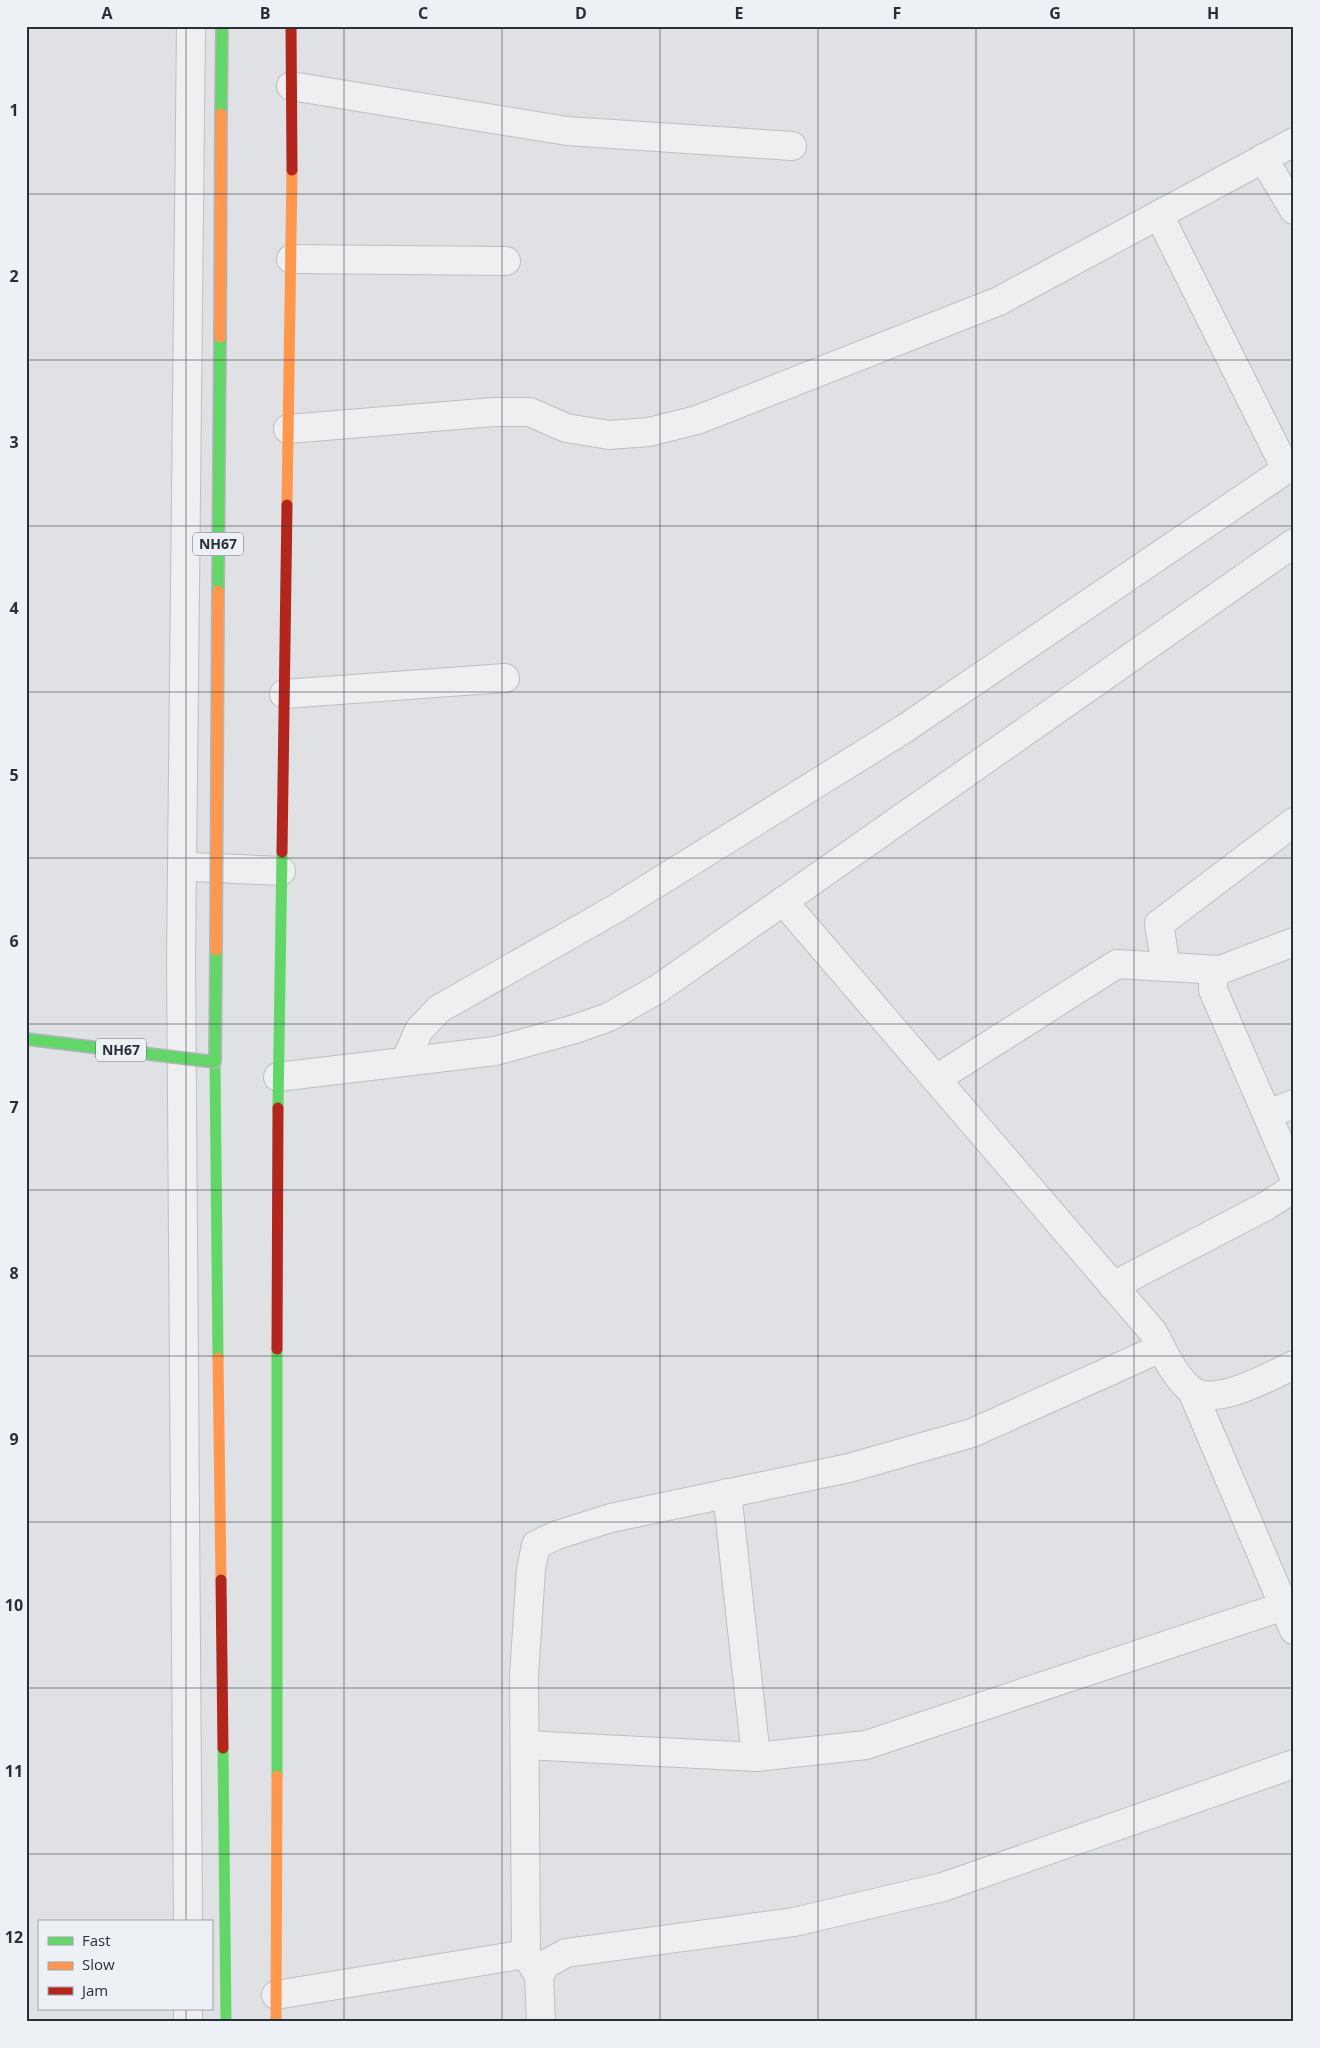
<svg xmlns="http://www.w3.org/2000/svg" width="1320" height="2048" font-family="'Open Sans',sans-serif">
<rect width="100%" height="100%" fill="#dfe1e4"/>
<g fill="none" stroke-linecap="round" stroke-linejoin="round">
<!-- street casing -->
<g stroke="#bdbfc2" stroke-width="30">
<g id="street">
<polyline points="291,86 567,131 792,146"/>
<polyline points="1263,158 1294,210"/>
<polyline points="1159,215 1286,469"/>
<polyline points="291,259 506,261"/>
<polyline points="288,429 494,412 530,412 566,428 609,435 649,432 697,420 999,301 1294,142"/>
<polyline points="284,694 505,678"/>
<polyline points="193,867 281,871"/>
<path d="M 783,901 L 1153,1332 C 1163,1351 1174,1376 1191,1390 C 1215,1408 1270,1376 1294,1365"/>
<polyline points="1294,942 1220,970 1213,979 1213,990 1294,1177"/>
<polyline points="1166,967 1159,924 1294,822"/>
<polyline points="405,1062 419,1030 439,1009 615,909 904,729 1294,464"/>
<polyline points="278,1077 495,1051 575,1029 609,1017 658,989 1294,543"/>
<polyline points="936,1079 1117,964 1220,970"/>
<polyline points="1267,1114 1294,1104"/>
<polyline points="1113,1286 1266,1206 1291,1190 1294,1183"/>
<polyline points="1192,1391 1294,1630"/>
<polyline points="727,1493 756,1757"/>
<polyline points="525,1745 756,1757 866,1745 1284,1606"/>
<polyline points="188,1922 181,961 191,26"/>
<polyline points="539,1976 526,1954 524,1676 531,1569 536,1545 557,1535 611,1518 849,1468 972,1433 1161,1348"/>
<polyline points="276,1995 526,1954"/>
<polyline points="188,2009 188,2022"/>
<polyline points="541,2022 539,1976 546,1964 566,1953 794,1922 943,1887 1294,1764"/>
</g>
</g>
<!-- street -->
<use href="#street" stroke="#efeff1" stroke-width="28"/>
<!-- fast -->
<g stroke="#63d668" stroke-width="11">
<polyline points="215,1062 218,1358"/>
<polyline points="278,1108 282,852"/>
<polyline points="223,1748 226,2022"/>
<polyline points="277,1776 277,1349"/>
</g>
<!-- slow -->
<g stroke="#ff974d" stroke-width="11">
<polyline points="287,505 292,170"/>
<polyline points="218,1358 221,1580"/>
<polyline points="276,2022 277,1776"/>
</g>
<!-- jam -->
<g stroke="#b3261e" stroke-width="11">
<polyline points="291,26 292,170"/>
<polyline points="282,852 287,505"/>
<polyline points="277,1349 278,1108"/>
<polyline points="221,1580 223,1748"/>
</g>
<!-- fast-bridge casing -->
<g stroke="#b2b4b9" stroke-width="14" stroke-linecap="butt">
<g id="fast-bridge">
<polyline points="221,114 222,26"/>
<polyline points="218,591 220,337"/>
<polyline points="26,1039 215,1062 216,950"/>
</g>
</g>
<!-- slow-bridge casing -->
<g stroke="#b2b4b9" stroke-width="14" stroke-linecap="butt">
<g id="slow-bridge">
<polyline points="220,337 221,114"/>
<polyline points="216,950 218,591"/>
</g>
</g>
<!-- fast-bridge -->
<use href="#fast-bridge" stroke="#63d668" stroke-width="11"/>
<!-- slow-bridge -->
<use href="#slow-bridge" stroke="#ff974d" stroke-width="11"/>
</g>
<!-- grid -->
<path fill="none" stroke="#282f3c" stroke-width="1" stroke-opacity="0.55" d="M 186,26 L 186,1922M 344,26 L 344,2022M 502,26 L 502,2022M 660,26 L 660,2022M 818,26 L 818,2022M 976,26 L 976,2022M 1134,26 L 1134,2022M 26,194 L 1294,194M 26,360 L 1294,360M 26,526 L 1294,526M 26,692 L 1294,692M 26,858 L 1294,858M 26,1024 L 1294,1024M 26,1190 L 1294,1190M 26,1356 L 1294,1356M 26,1522 L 1294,1522M 26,1688 L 1294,1688M 26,1854 L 1294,1854M 186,2009 L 186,2022"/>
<g text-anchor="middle" stroke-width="4" stroke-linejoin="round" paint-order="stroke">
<!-- shield labels -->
<g fill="#edf0f4" stroke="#636973" stroke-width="1">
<rect x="193" y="532.5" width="50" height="23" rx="4"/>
<rect x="96" y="1038.5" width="50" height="23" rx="4"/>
</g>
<g font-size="14" font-weight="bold" fill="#282f3c">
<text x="218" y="549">NH67</text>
<text x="121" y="1055">NH67</text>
</g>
</g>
<!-- border -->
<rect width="1320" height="2048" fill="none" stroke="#edf0f4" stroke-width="55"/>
<!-- legend -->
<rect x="38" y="1920" width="175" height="90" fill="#edf0f4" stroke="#9ea3aa"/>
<rect x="48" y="1937" width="25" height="8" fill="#63d668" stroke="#9ea3aa"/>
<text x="82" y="1946" font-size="15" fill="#282f3c">Fast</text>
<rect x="48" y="1962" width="25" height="8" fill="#ff974d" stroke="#9ea3aa"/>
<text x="82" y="1970" font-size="15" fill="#282f3c">Slow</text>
<rect x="48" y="1987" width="25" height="8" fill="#b3261e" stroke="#9ea3aa"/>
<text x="82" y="1996" font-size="15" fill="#282f3c">Jam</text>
<rect x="28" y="28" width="1264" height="1992" fill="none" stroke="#282f3c" stroke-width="2"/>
<g font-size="16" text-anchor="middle" font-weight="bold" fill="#282f3c">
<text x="107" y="19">A</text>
<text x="265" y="19">B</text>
<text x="423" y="19">C</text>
<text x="581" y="19">D</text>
<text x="739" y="19">E</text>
<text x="897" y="19">F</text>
<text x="1055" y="19">G</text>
<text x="1213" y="19">H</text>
<text x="14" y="116">1</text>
<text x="14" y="282">2</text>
<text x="14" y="448">3</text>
<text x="14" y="614">4</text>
<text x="14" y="781">5</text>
<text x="14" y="947">6</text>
<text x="14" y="1113">7</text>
<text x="14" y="1279">8</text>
<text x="14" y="1445">9</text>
<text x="14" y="1611">10</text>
<text x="14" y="1777">11</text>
<text x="14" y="1943">12</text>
</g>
</svg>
